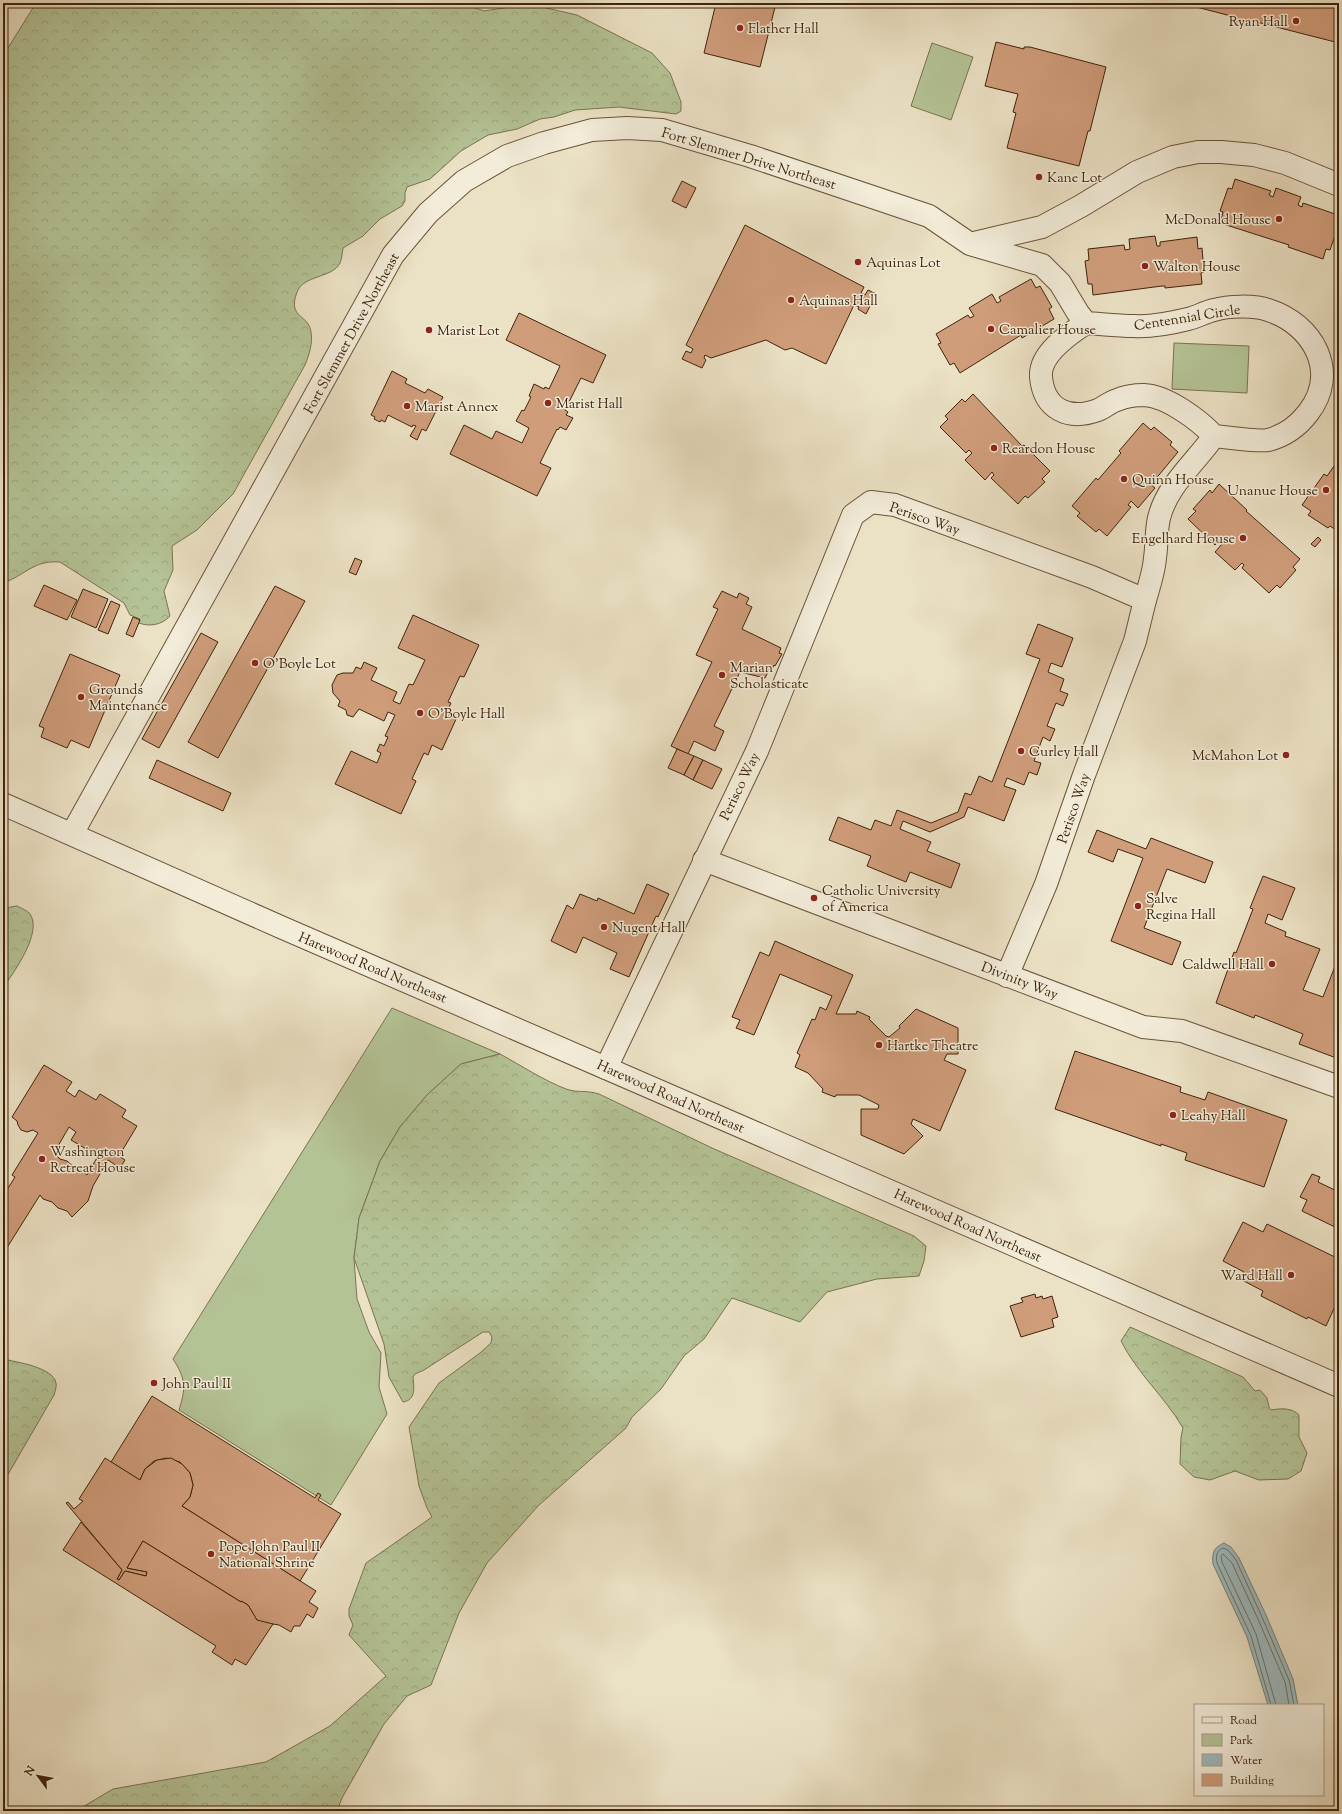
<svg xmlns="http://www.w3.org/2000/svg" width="1342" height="1814" font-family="'Sorts Mill Goudy',serif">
<defs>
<pattern id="forest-crowns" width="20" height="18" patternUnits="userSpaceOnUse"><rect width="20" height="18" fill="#b4c396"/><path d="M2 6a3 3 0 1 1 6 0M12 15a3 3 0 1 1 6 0" fill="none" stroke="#9ca780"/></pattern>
</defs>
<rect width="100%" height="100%" fill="#ebe1c4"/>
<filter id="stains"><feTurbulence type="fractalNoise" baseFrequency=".005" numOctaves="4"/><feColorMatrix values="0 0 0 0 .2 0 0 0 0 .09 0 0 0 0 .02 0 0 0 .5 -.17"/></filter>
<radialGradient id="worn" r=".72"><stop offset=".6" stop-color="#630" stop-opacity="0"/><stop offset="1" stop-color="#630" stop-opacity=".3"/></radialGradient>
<!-- green -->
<g fill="#b4c396" stroke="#7a7450">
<polygon points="932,43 973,57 951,120 911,106"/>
<polygon points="1174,343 1249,346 1247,393 1172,389"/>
<path d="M 392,1008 L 500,1054 L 461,1064 L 427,1095 L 400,1127 L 380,1161 L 359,1218 L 354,1258 L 357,1299 L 369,1332 L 381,1353 L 379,1387 L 387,1414 L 331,1505 L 179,1410 C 186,1388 186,1379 173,1359 Z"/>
</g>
<!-- forest -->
<g fill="url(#forest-crowns)" stroke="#7a7450">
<path d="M 36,3 L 461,3 L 484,11 L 529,4 L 577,15 L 652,53 L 670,73 L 681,102 L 681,111 L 676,114 L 619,107 L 575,110 L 554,117 L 540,119 L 517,129 L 488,135 L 461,151 L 430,179 L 407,187 L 405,193 L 405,201 L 402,206 L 380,219 L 363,236 L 343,248 C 342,253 342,259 340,263 C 333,278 303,275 297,292 C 287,319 309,314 311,332 C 313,343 309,355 305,365 L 233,494 L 197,530 L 172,546 L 173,570 L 164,591 L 170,616 C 162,625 149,627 139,623 L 140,619 L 130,615 L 124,603 L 60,562 C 33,560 26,575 3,583 L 3,56 Z"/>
<path d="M 17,906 C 21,908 28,911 30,914 C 43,933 13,973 3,988 L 3,912 L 10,907 Z"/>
<path d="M 500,1054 C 522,1066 543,1080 566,1089 C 577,1093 587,1090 599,1094 L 712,1148 L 914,1236 L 926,1246 L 924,1261 L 919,1276 L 877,1279 L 827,1292 L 800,1322 L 732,1298 L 704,1339 L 684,1356 L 661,1389 L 632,1417 L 626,1428 L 538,1506 L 487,1563 L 459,1613 L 431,1685 L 407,1696 L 384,1724 L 342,1798 L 337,1811 L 76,1811 L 113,1789 L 266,1762 L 330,1726 L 386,1676 L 349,1635 L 353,1625 L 349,1616 L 349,1609 L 366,1563 L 432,1517 L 427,1508 L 419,1486 L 409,1427 L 439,1383 L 480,1353 L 491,1343 L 492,1337 L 489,1332 L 483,1332 L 424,1370 L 415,1374 L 413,1377 C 414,1388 416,1400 403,1402 L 389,1377 L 384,1344 L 354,1258 L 359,1218 L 380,1161 L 400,1127 L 427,1095 L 461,1064 Z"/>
<path d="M 1130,1327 L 1243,1377 L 1255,1391 L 1260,1390 L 1267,1398 L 1269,1407 L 1271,1410 C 1282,1408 1292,1408 1299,1415 L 1299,1437 L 1307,1453 L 1301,1471 L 1288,1479 L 1259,1480 L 1235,1471 L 1210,1480 L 1194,1477 L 1180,1464 L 1181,1437 L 1183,1428 C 1165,1397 1137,1373 1121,1341 Z"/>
<path d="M 3,1359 C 16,1362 53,1367 56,1383 C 57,1386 55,1391 54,1395 L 3,1483 Z"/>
</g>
<!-- water -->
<path fill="#9dbbbf" stroke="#787f77" d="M 1224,1543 L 1231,1547 L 1239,1558 L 1266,1615 L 1293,1679 L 1298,1705 L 1268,1705 L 1247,1637 L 1213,1564 C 1212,1553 1213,1548 1224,1543 Z"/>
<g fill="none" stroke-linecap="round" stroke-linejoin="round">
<!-- shore -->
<g stroke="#6e7064" stroke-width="1">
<path d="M 1271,1705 L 1251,1636 L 1217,1563 C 1216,1556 1216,1551 1223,1548 L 1228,1550 L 1236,1560 L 1262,1617 L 1289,1680 L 1294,1705"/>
<polyline points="1276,1705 1256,1634 1222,1562 1221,1556 1223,1554 1232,1563 1258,1619 1285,1682 1289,1705"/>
</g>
</g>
<!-- building -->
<g fill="#d09d7b" stroke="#40240a" fill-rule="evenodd">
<polygon points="716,3 776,3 760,67 704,53"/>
<polygon points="1181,3 1326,3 1339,6 1339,43 1245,19 1244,23 1230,20 1231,16"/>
<polygon points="996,42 1024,49 1024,47 1030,47 1106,67 1090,131 1088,131 1079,166 1007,148 1016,113 1013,112 1018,94 985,86"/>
<polygon points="1235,179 1271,191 1269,195 1273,197 1276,188 1301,197 1298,205 1302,207 1303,203 1338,215 1335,226 1338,227 1330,250 1326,249 1323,259 1288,247 1289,245 1220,223 1223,212 1220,211 1228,188 1232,189"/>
<polygon points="682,181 696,188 686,208 672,201"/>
<polygon points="745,225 864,287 861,293 865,295 868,290 876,294 866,314 858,309 859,307 854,305 826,364 792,348 785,350 766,340 711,358 705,355 704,358 706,360 702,368 682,359 686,351 691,353 693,349 686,345"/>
<polygon points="1155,236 1157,246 1160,246 1160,242 1197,237 1198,249 1202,248 1204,272 1201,273 1202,284 1165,288 1165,286 1162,286 1093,295 1092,284 1088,284 1085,261 1089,260 1088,249 1124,245 1125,250 1130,249 1129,239"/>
<polygon points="1031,279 1036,288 1040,286 1052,307 1049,309 1054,319 1022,338 1021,335 960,373 954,363 950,365 938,344 941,343 936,334 968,315 970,318 974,316 969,308 992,294 997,303 1001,301 999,297"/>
<polygon points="519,313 606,355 593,383 581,378 565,410 568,412 566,415 573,418 566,430 560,427 558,430 557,429 540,463 551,468 537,496 450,454 464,425 492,439 496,431 522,443 529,428 516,421 522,410 524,411 531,397 529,396 534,384 544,389 545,387 549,389 560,366 506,340"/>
<polygon points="392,371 407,379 405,383 425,393 428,389 443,397 426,431 422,429 417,440 410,436 416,426 413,425 412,427 388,415 385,422 381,420 380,422 374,419 375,417 371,415"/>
<polygon points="973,394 1022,446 1024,445 1050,471 1042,479 1045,482 1028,498 1025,496 1018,504 991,478 994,475 992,472 985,480 965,460 972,453 969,450 966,453 940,427 948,419 945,416 962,399 965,402"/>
<polygon points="1143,423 1151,430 1154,427 1172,442 1170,445 1178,452 1154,481 1151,479 1148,482 1155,488 1138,508 1131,501 1128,505 1131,507 1107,536 1099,529 1096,532 1077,516 1080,513 1072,506 1096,478 1098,480 1103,474 1121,453 1119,451"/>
<polygon points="1339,459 1339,532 1330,526 1328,528 1308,515 1311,511 1302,505 1324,474 1327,476"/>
<polygon points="1219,484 1247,510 1246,511 1300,559 1293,567 1296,570 1280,588 1277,585 1269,593 1242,568 1244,565 1242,563 1235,570 1215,552 1222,544 1219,541 1215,545 1188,519 1196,511 1193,509 1210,490 1212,493"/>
<polygon points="1318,537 1321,540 1315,547 1311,544"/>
<polygon points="355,558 362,561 356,575 349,572"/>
<polygon points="44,585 77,600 67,620 34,606"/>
<polygon points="275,586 305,601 218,758 188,742"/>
<polygon points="83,589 108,599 96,628 71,617"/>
<polygon points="722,591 737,598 739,593 749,598 746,604 752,607 742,629 781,648 779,653 782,654 775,666 774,665 771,671 769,670 765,678 740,672 714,726 724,731 715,751 694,741 688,754 671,746 712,662 696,655 718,609 713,607"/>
<polygon points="111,601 120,605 108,634 98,630"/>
<polygon points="413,615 479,645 464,677 460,676 448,702 451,703 447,712 457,717 442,750 432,745 428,755 424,753 412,779 416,781 401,814 335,784 351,751 377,763 381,753 377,751 380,744 384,746 388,737 385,736 395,715 388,712 384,721 359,709 353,717 347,715 346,710 338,706 340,701 333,693 332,685 337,675 343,673 353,673 356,667 361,669 364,662 377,668 371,680 397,692 393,701 400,704 409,684 413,685 425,660 398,648"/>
<polygon points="133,617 140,620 133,637 126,634"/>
<polygon points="1038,624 1073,638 1062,667 1051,663 1048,672 1064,679 1060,691 1068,694 1063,706 1056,703 1047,726 1055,729 1050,741 1043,737 1034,761 1041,763 1037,775 1029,772 1024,785 1007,778 1004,786 1016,790 1004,821 968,807 964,817 930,832 903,821 900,829 931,842 927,851 960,864 951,888 910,872 906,882 867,866 871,856 829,840 838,817 871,830 875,820 891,826 897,810 931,823 958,812 965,793 971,795 979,776 992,782 1040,659 1026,654"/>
<polygon points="201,633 218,642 159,748 142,739"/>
<polygon points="70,654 120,675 89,748 71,740 67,748 41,737 44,728 39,726"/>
<polygon points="677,749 694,756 684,775 668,768"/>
<polygon points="694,756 703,760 693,780 684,775"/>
<polygon points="157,760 231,793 223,811 149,778"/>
<polygon points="703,760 722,769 712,789 693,780"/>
<polygon points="1097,830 1146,849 1151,838 1213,862 1205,883 1167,869 1144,928 1181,942 1172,965 1111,941 1143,858 1118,849 1113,862 1088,852"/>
<polygon points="1263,876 1295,888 1282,920 1268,914 1265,923 1286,932 1285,936 1320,949 1303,990 1323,997 1339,956 1339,1059 1299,1044 1303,1034 1255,1015 1254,1018 1216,1003 1234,952 1236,953 1253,909 1250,908"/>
<polygon points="647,884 669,894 658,917 656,916 629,977 610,969 617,953 583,937 576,953 551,941 567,905 573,909 580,894 597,901 598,898 634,914"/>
<polygon points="775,941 853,975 836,1014 856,1014 857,1011 870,1017 869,1019 886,1036 889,1037 900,1028 899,1026 916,1009 958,1028 958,1054 947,1054 944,1060 966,1070 940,1131 913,1119 911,1124 923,1136 904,1154 861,1135 861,1109 878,1109 879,1105 859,1095 836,1095 835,1097 822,1092 823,1089 808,1073 795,1067 800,1055 797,1053 812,1019 815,1020 820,1007 826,1010 832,996 780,974 754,1035 736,1028 740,1020 732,1017 760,952 769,956"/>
<polygon points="1075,1051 1181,1087 1180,1092 1205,1100 1208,1092 1287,1120 1264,1187 1185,1160 1187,1153 1161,1144 1161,1146 1055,1109"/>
<path d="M 44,1065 L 72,1082 L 66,1091 L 75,1097 L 79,1090 L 96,1100 L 100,1094 L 126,1110 L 122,1117 L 137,1126 L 119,1156 L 125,1160 L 120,1168 L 108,1160 L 93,1186 L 88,1201 L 72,1217 L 67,1211 L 58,1208 L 52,1202 L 43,1199 L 40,1195 L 3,1254 L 3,1196 L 15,1177 L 12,1175 L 38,1133 L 33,1130 L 27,1132 L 21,1130 L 18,1125 L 17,1121 L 12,1117 ZM 69,1127 L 76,1132 L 71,1140 L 98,1156 L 87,1175 L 81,1170 L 74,1167 L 67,1161 L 60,1159 L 54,1153 Z"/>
<polygon points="1312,1174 1320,1177 1318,1182 1339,1192 1339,1229 1302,1211 1307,1200 1300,1197"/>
<polygon points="1243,1222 1263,1232 1267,1224 1339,1259 1339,1303 1337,1302 1326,1326 1308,1317 1307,1319 1261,1296 1263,1291 1240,1279 1244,1272 1223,1261"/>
<polygon points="1035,1294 1036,1298 1042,1296 1043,1299 1052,1296 1058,1317 1052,1319 1054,1327 1021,1337 1010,1306 1023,1302 1021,1298"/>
<polygon points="152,1396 315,1498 318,1493 321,1495 318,1500 341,1514 300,1581 182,1506 190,1497 193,1485 190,1473 180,1462 166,1458 154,1461 145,1469 140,1480 111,1462"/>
<polygon points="105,1458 140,1480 145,1469 157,1460 171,1458 182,1464 190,1473 193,1485 190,1497 182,1506 316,1591 309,1602 318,1608 313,1618 307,1614 300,1626 294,1626 291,1632 279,1625 260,1622 256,1619 248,1605 241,1601 241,1602 143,1541 127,1568 147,1572 146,1576 125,1571 119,1580 117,1579 122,1570 66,1503 68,1502 74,1509 83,1501 79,1499"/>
<polygon points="81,1522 122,1570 117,1579 119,1580 125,1571 146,1576 147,1572 127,1568 143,1541 241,1602 241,1601 248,1605 257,1620 273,1624 246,1665 235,1659 232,1665 212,1652 216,1646 63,1550"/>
</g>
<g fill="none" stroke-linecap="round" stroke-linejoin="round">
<!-- minor casing -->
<g stroke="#6b5338" stroke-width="24">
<g id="minor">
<path d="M 973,245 L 1042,265 L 1060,283 L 1078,313 L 1086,323 C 1102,324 1118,326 1134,326 C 1151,327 1172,323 1188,319 C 1197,317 1205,312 1214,310 C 1228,306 1254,305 1268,310 C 1313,324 1340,372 1308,413 C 1298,426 1284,436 1268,440 C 1258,442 1226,437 1214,436 C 1199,420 1167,396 1144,395 C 1136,395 1124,397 1117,400 C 1110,402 1105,407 1098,410 C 1068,421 1044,409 1041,377 C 1039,354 1069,334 1086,323"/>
<path d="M 1145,600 C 1149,586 1154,572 1155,558 C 1157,545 1156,530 1159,518 C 1167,485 1196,462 1214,436"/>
<polyline points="3,804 283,928 1339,1386"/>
<polyline points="72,834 393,255 428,213 464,181 507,156 544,143 592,130 627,128 662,130 750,156 929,216 970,244 1042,227 1081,206 1137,172 1173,157 1198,152 1221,152 1254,155 1285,163 1339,185"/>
<polyline points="704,860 1143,1027 1182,1031 1339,1087"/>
<polyline points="606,1068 757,751 853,515 871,502 895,505 1092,577 1145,600 1135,641 1084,775 1046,884 1007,976"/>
</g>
</g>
<!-- minor -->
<use href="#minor" stroke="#f2ecd9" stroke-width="22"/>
</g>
<!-- markers -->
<g fill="#8f2418" stroke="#f2ecd9" stroke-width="1.5">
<circle cx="1296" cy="21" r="4"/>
<circle cx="740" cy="28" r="4"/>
<circle cx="1039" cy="177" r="4"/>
<circle cx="1279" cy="219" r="4"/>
<circle cx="858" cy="262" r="4"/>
<circle cx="1145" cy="266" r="4"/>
<circle cx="791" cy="300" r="4"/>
<circle cx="991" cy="329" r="4"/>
<circle cx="429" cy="330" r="4"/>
<circle cx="548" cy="403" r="4"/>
<circle cx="407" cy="406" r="4"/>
<circle cx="994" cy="448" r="4"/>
<circle cx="1124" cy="479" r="4"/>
<circle cx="1326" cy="490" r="4"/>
<circle cx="1243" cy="538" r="4"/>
<circle cx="255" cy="663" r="4"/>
<circle cx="722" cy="675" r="4"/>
<circle cx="81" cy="697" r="4"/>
<circle cx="420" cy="713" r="4"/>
<circle cx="1021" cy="751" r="4"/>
<circle cx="1286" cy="755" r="4"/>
<circle cx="814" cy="898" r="4"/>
<circle cx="1138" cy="906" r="4"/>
<circle cx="604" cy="927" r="4"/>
<circle cx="1272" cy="964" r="4"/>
<circle cx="879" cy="1045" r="4"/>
<circle cx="1173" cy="1115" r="4"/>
<circle cx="42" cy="1159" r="4"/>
<circle cx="1291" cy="1275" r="4"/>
<circle cx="154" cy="1383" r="4"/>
<circle cx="211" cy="1554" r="4"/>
</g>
<g text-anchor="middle" stroke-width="3" stroke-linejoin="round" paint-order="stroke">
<!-- poi labels -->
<g font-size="14" fill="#40240a" stroke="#f2ecd9" text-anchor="start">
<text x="1288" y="26" text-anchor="end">Ryan Hall</text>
<text x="748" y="33">Flather Hall</text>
<text x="1047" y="182">Kane Lot</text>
<text x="1271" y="224" text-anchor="end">McDonald House</text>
<text x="866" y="267">Aquinas Lot</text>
<text x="1153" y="271">Walton House</text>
<text x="799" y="305">Aquinas Hall</text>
<text x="999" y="334">Camalier House</text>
<text x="437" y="335">Marist Lot</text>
<text x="556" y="408">Marist Hall</text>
<text x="415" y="411">Marist Annex</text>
<text x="1002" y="453">Reardon House</text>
<text x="1132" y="484">Quinn House</text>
<text x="1318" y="495" text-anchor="end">Unanue House</text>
<text x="1235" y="543" text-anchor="end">Engelhard House</text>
<text x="263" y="668">O'Boyle Lot</text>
<text x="730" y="672">Marian<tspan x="730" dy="16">Scholasticate</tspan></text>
<text x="89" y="694">Grounds<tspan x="89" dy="16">Maintenance</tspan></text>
<text x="428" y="718">O'Boyle Hall</text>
<text x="1029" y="756">Curley Hall</text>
<text x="1278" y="760" text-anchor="end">McMahon Lot</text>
<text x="822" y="895">Catholic University<tspan x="822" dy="16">of America</tspan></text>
<text x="1146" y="903">Salve<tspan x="1146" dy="16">Regina Hall</tspan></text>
<text x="612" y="932">Nugent Hall</text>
<text x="1264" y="969" text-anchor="end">Caldwell Hall</text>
<text x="887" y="1050">Hartke Theatre</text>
<text x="1181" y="1120">Leahy Hall</text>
<text x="50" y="1156">Washington<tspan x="50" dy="16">Retreat House</tspan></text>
<text x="1283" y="1280" text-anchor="end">Ward Hall</text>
<text x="162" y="1388">John Paul II</text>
<text x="219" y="1551">Pope John Paul II<tspan x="219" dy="16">National Shrine</tspan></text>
</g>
<!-- street labels -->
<g font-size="14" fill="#40240a" stroke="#f2ecd9">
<text transform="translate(749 158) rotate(17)" y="5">Fort Slemmer Drive Northeast</text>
<text transform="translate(1187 317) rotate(-9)" y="5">Centennial Circle</text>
<text transform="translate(351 333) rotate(-61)" y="5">Fort Slemmer Drive Northeast</text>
<text transform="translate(925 518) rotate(19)" y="5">Perisco Way</text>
<text transform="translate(739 786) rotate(-64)" y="5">Perisco Way</text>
<text transform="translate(1073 808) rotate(-71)" y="5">Perisco Way</text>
<text transform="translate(373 967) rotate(23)" y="5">Harewood Road Northeast</text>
<text transform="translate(1020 980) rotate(21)" y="5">Divinity Way</text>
<text transform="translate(671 1096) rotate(24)" y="5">Harewood Road Northeast</text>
<text transform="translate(968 1225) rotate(24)" y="5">Harewood Road Northeast</text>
</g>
</g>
<!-- margin -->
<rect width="1342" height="1814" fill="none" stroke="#ebe1c4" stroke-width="16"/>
<rect x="4" y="4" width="1334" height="1806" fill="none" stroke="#40240a" stroke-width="2"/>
<rect x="8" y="8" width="1326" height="1798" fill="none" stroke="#40240a"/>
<!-- legend -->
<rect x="1194" y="1704" width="130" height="92" fill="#f2ecd9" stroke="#ab9c86"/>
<rect x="1202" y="1717" width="20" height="6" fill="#f2ecd9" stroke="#ab9c86"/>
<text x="1230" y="1724" font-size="12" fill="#40240a">Road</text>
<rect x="1202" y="1734" width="20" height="12" fill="#b4c396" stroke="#ab9c86"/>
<text x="1230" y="1744" font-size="12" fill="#40240a">Park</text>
<rect x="1202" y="1754" width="20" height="12" fill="#9dbbbf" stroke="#ab9c86"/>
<text x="1230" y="1764" font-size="12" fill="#40240a">Water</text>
<rect x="1202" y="1774" width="20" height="12" fill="#d09d7b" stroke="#ab9c86"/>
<text x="1230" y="1784" font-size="12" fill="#40240a">Building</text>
<!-- north arrow -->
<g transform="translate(38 1776) rotate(302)" stroke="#f2ecd9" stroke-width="3" paint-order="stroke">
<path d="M0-3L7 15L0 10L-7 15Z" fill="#40240a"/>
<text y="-6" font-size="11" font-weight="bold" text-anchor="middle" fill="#40240a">N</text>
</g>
<rect width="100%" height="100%" filter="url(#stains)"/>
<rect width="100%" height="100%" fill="url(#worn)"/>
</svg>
